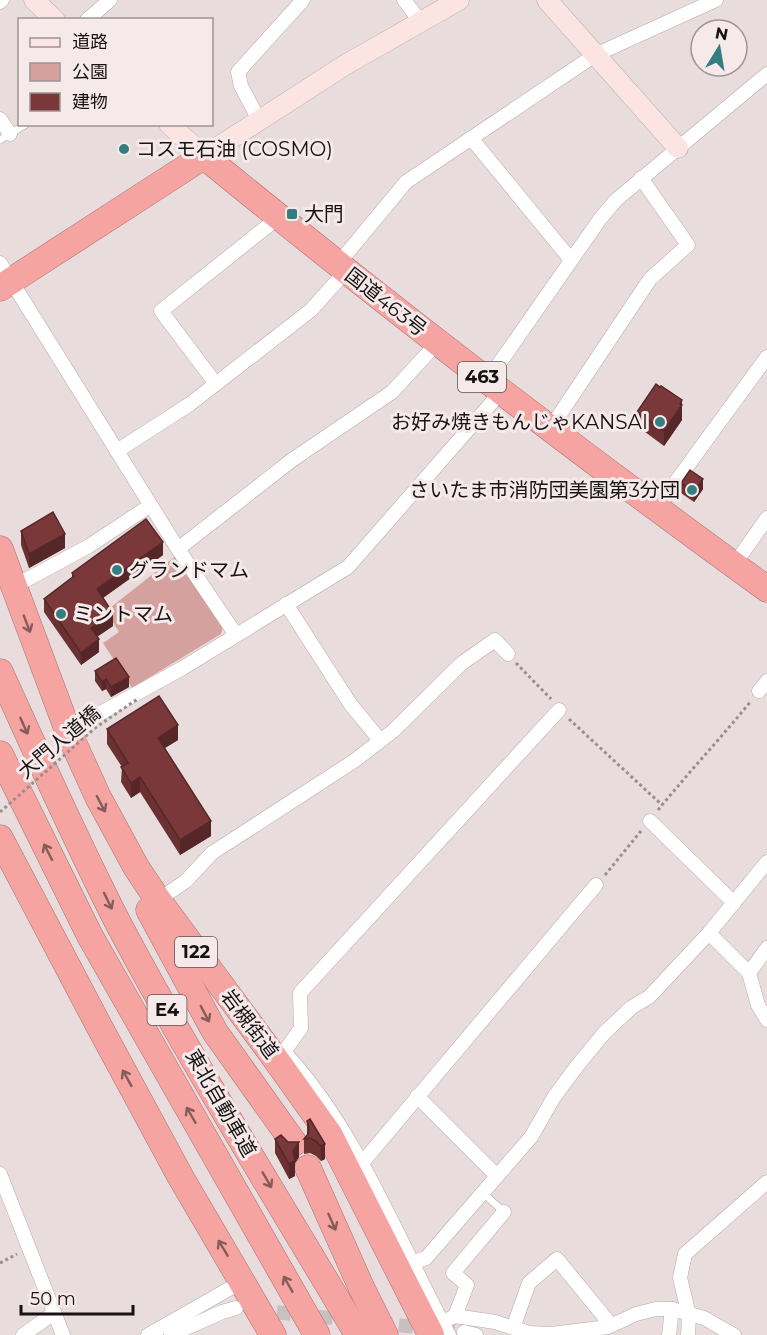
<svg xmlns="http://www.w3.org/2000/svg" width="767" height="1335" font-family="Montserrat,'Noto Sans JP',sans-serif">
<rect width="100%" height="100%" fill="#e8dddc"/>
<!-- green -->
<polygon fill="#d5a19f" points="176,556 223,627 221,634 132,688 103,643 119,632 106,611"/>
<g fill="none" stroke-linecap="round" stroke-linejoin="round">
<!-- street-tunnel -->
<g stroke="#c9bfbe" stroke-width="14" stroke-dasharray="14 7" stroke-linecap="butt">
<polyline points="256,1310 350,1320"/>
<polyline points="378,1323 464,1332"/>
</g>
<!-- lane casing -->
<g stroke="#b5aaaa" stroke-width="8">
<g id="lane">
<polyline points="0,140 26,124"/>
<polyline points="483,1193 504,1212"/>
</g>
</g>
<!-- street casing -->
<g stroke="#b5aaaa" stroke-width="15">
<g id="street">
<polyline points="404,0 420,21"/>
<polyline points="0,2 2,0"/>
<polyline points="87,20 110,0"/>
<polyline points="0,119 10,134"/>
<polyline points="259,120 241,86 238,72 303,0"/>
<polyline points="471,138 571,260"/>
<polyline points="0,263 178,549 292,460 392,392 438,342"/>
<polyline points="338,264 406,182 595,55 716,0"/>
<polyline points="487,381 600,219 616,200 767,74"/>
<polyline points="216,384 161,311 279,217"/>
<polyline points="550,429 650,279 688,245 641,178"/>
<polyline points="117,451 190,404 311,310 347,270"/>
<polyline points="656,509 767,357"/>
<polyline points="178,549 236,635"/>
<polyline points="734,565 767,518"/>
<polyline points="13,587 89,546 151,505"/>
<polyline points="286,604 351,705 380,740"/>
<polyline points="759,691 767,681"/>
<polyline points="68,731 181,669 348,567 501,392"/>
<polyline points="650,821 734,903"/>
<polyline points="158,900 186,881 212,853 354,761 393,731 462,663 495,640 508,654"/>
<polyline points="709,933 749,973"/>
<polyline points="767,948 749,973 758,1005 767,1020"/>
<path d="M 279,1052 L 284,1052 C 356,1128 399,1243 449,1335"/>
<polyline points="284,1052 301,1028 300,993 559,710"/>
<polyline points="417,1096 497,1176"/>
<polyline points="362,1163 596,885"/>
<polyline points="0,1174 63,1335"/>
<polyline points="411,1263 426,1258 531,1137 554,1097 577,1066 605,1032 632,1007 649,997 709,933 767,862"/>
<polyline points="455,1316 467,1285 453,1273 504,1212"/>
<polyline points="442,1322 455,1316 495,1322 529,1333 551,1334 608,1327 636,1314 656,1309 672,1309 704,1318 734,1335"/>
<polyline points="513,1328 529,1283 557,1259 611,1325"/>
<polyline points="464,1332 476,1335"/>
<polyline points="23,1335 54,1313"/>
<polyline points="148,1335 243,1281"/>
<polyline points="171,1335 222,1312 236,1308"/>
<polyline points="669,1335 672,1309"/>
<polyline points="688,1335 689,1315 680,1278 685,1254 767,1182"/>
</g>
</g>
<!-- secondary casing -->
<g stroke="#b5aaaa" stroke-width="21">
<g id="secondary">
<polyline points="34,0 55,20"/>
<polyline points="547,0 678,148"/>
<polyline points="169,124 204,156 345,65 459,0"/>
</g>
</g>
<!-- highway casing -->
<g stroke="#a77170" stroke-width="27">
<g id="highway">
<path d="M 0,288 L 204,156 C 387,306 575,450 767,589"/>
<polyline points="0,549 68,731 98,797 136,867 158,900 269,1050 329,1134 431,1335"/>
<path d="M 0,672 C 38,756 76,841 118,923 C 192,1063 277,1198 358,1335"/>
<polyline points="0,754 90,936 317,1335"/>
<polyline points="0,838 99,1026 180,1176 273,1335"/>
<polyline points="149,910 215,1032 294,1143"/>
<polyline points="308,1168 362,1289 385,1335"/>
</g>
</g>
<!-- path -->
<g stroke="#978f8e" stroke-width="3" stroke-dasharray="3 3" stroke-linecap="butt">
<polyline points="516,663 551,699"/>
<polyline points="569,719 662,805"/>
<path d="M 658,810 C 688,773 721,738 751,701"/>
<polyline points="605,875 641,831"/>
<polyline points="0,1263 17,1254"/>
</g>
<!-- lane -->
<use href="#lane" stroke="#fff" stroke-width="7"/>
<!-- street -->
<use href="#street" stroke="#fff" stroke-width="14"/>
<!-- secondary -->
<use href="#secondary" stroke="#fce4e3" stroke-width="20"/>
<!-- highway -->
<use href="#highway" stroke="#f5a4a2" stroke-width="26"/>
<!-- path-bridge -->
<polyline stroke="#978f8e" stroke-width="3" stroke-dasharray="3 3" stroke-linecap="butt" points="0,812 95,728 139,698"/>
</g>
<!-- wall -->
<g fill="#6a3032">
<polygon points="682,400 682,420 664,446 637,426 637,412"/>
<polygon points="681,483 703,489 694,502 681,493"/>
<polygon points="21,531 65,548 29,568 21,545"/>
<polygon points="163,555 103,598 113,626 98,636 99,652 81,665 44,612 44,599 72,578 72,573"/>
<polygon points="95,671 129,687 111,697 106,689 102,691 95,681"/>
<polygon points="107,729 178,740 165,748 211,836 180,855 140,792 131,798 121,782 122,767 107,744"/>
<polygon points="307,1121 325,1144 325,1159 321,1161 316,1156 310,1153 304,1154 304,1139 307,1135"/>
<polygon points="275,1139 299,1157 295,1163 295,1176 289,1179 275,1153"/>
</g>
<!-- shaded-wall -->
<g fill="#562729">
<polygon points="682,400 682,420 664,446 664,431"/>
<polygon points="703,479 703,489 694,502 694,492"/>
<polygon points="65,534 65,548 29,568 29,554"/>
<polygon points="163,542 163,555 97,602 97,589"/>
<polygon points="113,613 113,626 91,641 91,628"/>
<polygon points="99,639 99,652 81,665 81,653"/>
<polygon points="129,677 129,687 111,697 111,687"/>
<polygon points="106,679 106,689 102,691 102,682"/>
<polygon points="178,725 178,740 158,752 158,738"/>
<polygon points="140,777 140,792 131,798 131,783"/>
<polygon points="211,821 211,836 180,855 180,840"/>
<polygon points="299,1142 299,1157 295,1163 295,1176 289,1179 289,1164 293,1151"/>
<polygon points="325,1144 325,1159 321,1161 321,1146"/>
</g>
<!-- building -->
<g fill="#7b383a" stroke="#562729" stroke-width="1.5">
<polygon points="656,384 660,387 661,386 682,400 680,404 682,405 664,431 637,412"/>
<polygon points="690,470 703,479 694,492 681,483"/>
<polygon points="53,512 65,534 29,554 21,531"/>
<polygon points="146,519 163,542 97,589 113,613 91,628 99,639 81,653 44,599 74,576 72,573"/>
<polygon points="116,658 129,677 111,687 106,679 102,682 95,671"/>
<polygon points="159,696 178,725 158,738 211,821 180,840 140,777 131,783 121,767 128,763 107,729"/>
<polygon points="310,1119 325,1144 321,1146 316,1141 310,1138 304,1139 308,1134 309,1127 307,1121"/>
<polygon points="281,1135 288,1142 299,1142 293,1151 295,1161 289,1164 275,1139"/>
</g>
<!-- one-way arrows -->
<defs><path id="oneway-shaft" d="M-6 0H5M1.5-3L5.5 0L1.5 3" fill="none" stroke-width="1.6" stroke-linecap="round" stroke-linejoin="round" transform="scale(1.5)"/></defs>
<g stroke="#865c5a">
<use href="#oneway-shaft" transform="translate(27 624) rotate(69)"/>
<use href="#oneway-shaft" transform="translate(24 726) rotate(66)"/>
<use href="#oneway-shaft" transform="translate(101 804) rotate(62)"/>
<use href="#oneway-shaft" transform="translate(48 852) rotate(-117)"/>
<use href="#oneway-shaft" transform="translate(108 901) rotate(64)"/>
<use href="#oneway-shaft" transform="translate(205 1014) rotate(62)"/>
<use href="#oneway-shaft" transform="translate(127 1078) rotate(-119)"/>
<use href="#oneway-shaft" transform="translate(191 1115) rotate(-120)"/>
<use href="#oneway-shaft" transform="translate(267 1180) rotate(60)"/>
<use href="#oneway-shaft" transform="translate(332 1222) rotate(66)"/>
<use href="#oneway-shaft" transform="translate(223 1248) rotate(-121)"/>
<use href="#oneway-shaft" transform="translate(288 1284) rotate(-120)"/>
</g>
<!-- markers -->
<g fill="#347d81" stroke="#f5eae9" stroke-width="2">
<circle cx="124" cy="149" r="6"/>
<rect x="286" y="208" width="12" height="12" rx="3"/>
<circle cx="660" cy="422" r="6"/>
<circle cx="692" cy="490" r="6"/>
<circle cx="117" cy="570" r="6"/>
<circle cx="61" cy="614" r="6"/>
</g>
<g text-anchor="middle" stroke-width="6" stroke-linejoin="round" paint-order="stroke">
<!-- shield labels -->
<g fill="#f5eae9" stroke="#5a5453" stroke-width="1.5">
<rect x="458" y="362" width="48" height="30" rx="4.5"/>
<rect x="175" y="937" width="42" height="30" rx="4.5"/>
<rect x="147.5" y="995" width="39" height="30" rx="4.5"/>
</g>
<g font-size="18" font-weight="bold" fill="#171313">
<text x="482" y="383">463</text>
<text x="196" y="958">122</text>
<text x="167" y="1016">E4</text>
</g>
<!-- poi labels -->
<g font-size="20" fill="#171313" stroke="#f5eae9" text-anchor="start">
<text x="136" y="156">コスモ石油 (COSMO)</text>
<text x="304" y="221">大門</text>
<text x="648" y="429" text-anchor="end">お好み焼きもんじゃKANSAI</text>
<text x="680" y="497" text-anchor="end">さいたま市消防団美園第3分団</text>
<text x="129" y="577">グランドマム</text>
<text x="73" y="621">ミントマム</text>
</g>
<!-- street labels -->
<g font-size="20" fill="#171313" stroke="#f5eae9">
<text transform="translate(386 302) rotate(38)" y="7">国道463号</text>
<text transform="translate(59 742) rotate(-40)" y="7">大門人道橋</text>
<text transform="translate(250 1024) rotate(53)" y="7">岩槻街道</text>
<text transform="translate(221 1103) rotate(60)" y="7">東北自動車道</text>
</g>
</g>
<!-- legend -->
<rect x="18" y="18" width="195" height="108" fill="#f5eae9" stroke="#9c9493" stroke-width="1.5"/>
<rect x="30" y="38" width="30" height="9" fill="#fce4e3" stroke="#9c9493" stroke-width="1.5"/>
<text x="72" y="48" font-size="18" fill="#171313">道路</text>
<rect x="30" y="63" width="30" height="18" fill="#d5a19f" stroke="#9c9493" stroke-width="1.5"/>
<text x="72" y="78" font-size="18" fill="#171313">公園</text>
<rect x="30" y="93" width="30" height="18" fill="#7b383a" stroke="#9c9493" stroke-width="1.5"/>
<text x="72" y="108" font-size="18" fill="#171313">建物</text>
<!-- north arrow -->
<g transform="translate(719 48) rotate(11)"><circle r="28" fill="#f5eae9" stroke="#9c9493" stroke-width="1.5"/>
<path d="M0-4.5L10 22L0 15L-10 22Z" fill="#347d81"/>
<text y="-9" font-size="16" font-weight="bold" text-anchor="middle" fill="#171313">N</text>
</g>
<!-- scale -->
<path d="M21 1305v9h112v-9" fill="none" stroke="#171313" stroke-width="3"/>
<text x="30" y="1305" font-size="18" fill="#171313" stroke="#f5eae9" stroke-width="4.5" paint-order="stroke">50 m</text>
</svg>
